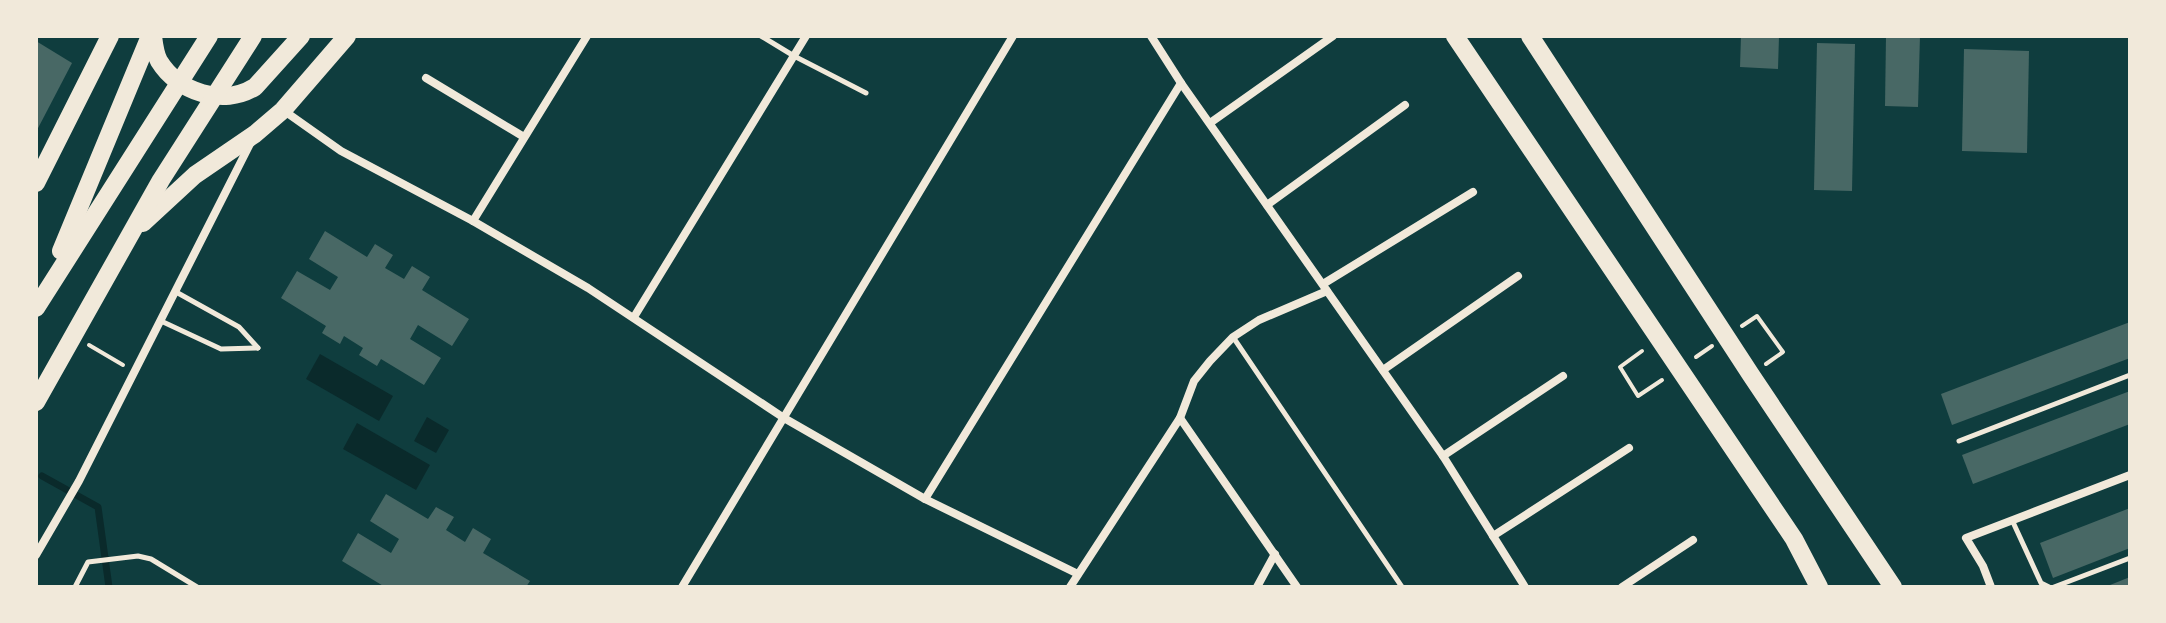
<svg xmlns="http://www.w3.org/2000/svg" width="2166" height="623" font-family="'Archivo Narrow',sans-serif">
<rect width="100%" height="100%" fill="#0f3d3e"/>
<!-- water -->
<g fill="#0a2a2b">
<polygon points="320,354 393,396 379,421 306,379"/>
<polygon points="427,417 449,430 436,453 414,441"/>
<polygon points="357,423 430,465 416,490 343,449"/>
</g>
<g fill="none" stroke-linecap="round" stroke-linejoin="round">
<!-- stream -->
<polyline stroke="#0a2a2b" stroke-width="7" points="42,476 98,507 109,587"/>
</g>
<!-- building -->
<g fill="#486865">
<polygon points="1741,36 1779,36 1778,69 1740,67"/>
<polygon points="1886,36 1920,36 1918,107 1885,106"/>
<polygon points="36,41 72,63 36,132"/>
<polygon points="1817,43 1855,44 1852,191 1814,190"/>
<polygon points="1964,49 2029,51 2027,153 1962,151"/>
<polygon points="325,231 367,257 375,244 393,255 385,268 404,279 412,266 430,277 422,290 469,319 452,346 418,325 410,339 441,358 424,385 381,359 377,366 359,355 363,348 344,336 340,344 322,333 326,326 281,298 297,271 330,290 338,277 309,259"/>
<polygon points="2130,322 2130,358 1952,425 1941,394"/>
<polygon points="2130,391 2130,424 1973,484 1962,455"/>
<polygon points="386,494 428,519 436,507 454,517 446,530 465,542 473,528 491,539 483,553 530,581 526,587 385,587 342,561 358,533 391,553 399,539 370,521"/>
<polygon points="2130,508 2130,548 2053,578 2040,543"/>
<polygon points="2130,577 2130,587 2105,587"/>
</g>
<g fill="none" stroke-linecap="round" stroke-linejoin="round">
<!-- path -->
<g stroke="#f1e9da" stroke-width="4">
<polyline points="1742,326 1757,316 1783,352 1766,364"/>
<polyline points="89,345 123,365"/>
<polyline points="1642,351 1620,367 1638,396 1662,380"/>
<polyline points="1696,357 1712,346"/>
</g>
<!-- service -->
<g stroke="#f1e9da" stroke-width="5">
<polyline points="761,36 794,56 866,93"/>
<polyline points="176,292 239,327 258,348"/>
<polyline points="161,321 221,349 258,348"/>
<polyline points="1233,337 1402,587"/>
<polyline points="1959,441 2130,375"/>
<polyline points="2012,520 2041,583 2049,587"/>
<polyline points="75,587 88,562 138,556 151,559 197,587"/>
<polyline points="2054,587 2130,558"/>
</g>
<!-- minor -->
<g stroke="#f1e9da" stroke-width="8">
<polyline points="1151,36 1181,83 1443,456 1525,587"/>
<polyline points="426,78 524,137"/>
<polyline points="283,110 341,151 473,221 588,288 784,418 925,499 1078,574"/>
<polyline points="1210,123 1333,36"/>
<polyline points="1267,205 1405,105"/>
<polyline points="473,221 587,36"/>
<polyline points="1323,284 1473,192"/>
<polyline points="634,317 806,36"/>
<polyline points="1383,370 1518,276"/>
<polyline points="1180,418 1297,587"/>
<polyline points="1443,456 1563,376"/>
<polyline points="925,499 1181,83"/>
<polyline points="1493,536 1629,448"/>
<polyline points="36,555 79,481 251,142"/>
<polyline points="682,587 1013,36"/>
<polyline points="1070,587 1180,418 1194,381 1210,361 1233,337 1259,320 1327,291"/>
<polyline points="1257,587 1275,554"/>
<polyline points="1622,587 1693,540"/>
<polyline points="1991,587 1983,566 1966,538 2130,475"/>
</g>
<!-- trunk -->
<g stroke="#f1e9da" stroke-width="18">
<path d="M 153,36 C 154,44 155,54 159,61 C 178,92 223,107 255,87 L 301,36"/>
<polyline points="1455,36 1794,539 1819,587"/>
<polyline points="1530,36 1751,375 1893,587"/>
<polyline points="36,183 110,36"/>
<polyline points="143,223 195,175 255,134 283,110 347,36"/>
<polyline points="61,251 150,36"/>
<polyline points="36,308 209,36"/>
<polyline points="36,402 161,180 253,36"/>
</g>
</g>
<!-- border -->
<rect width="2166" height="623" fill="none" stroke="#f1e9da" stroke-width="76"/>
</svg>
